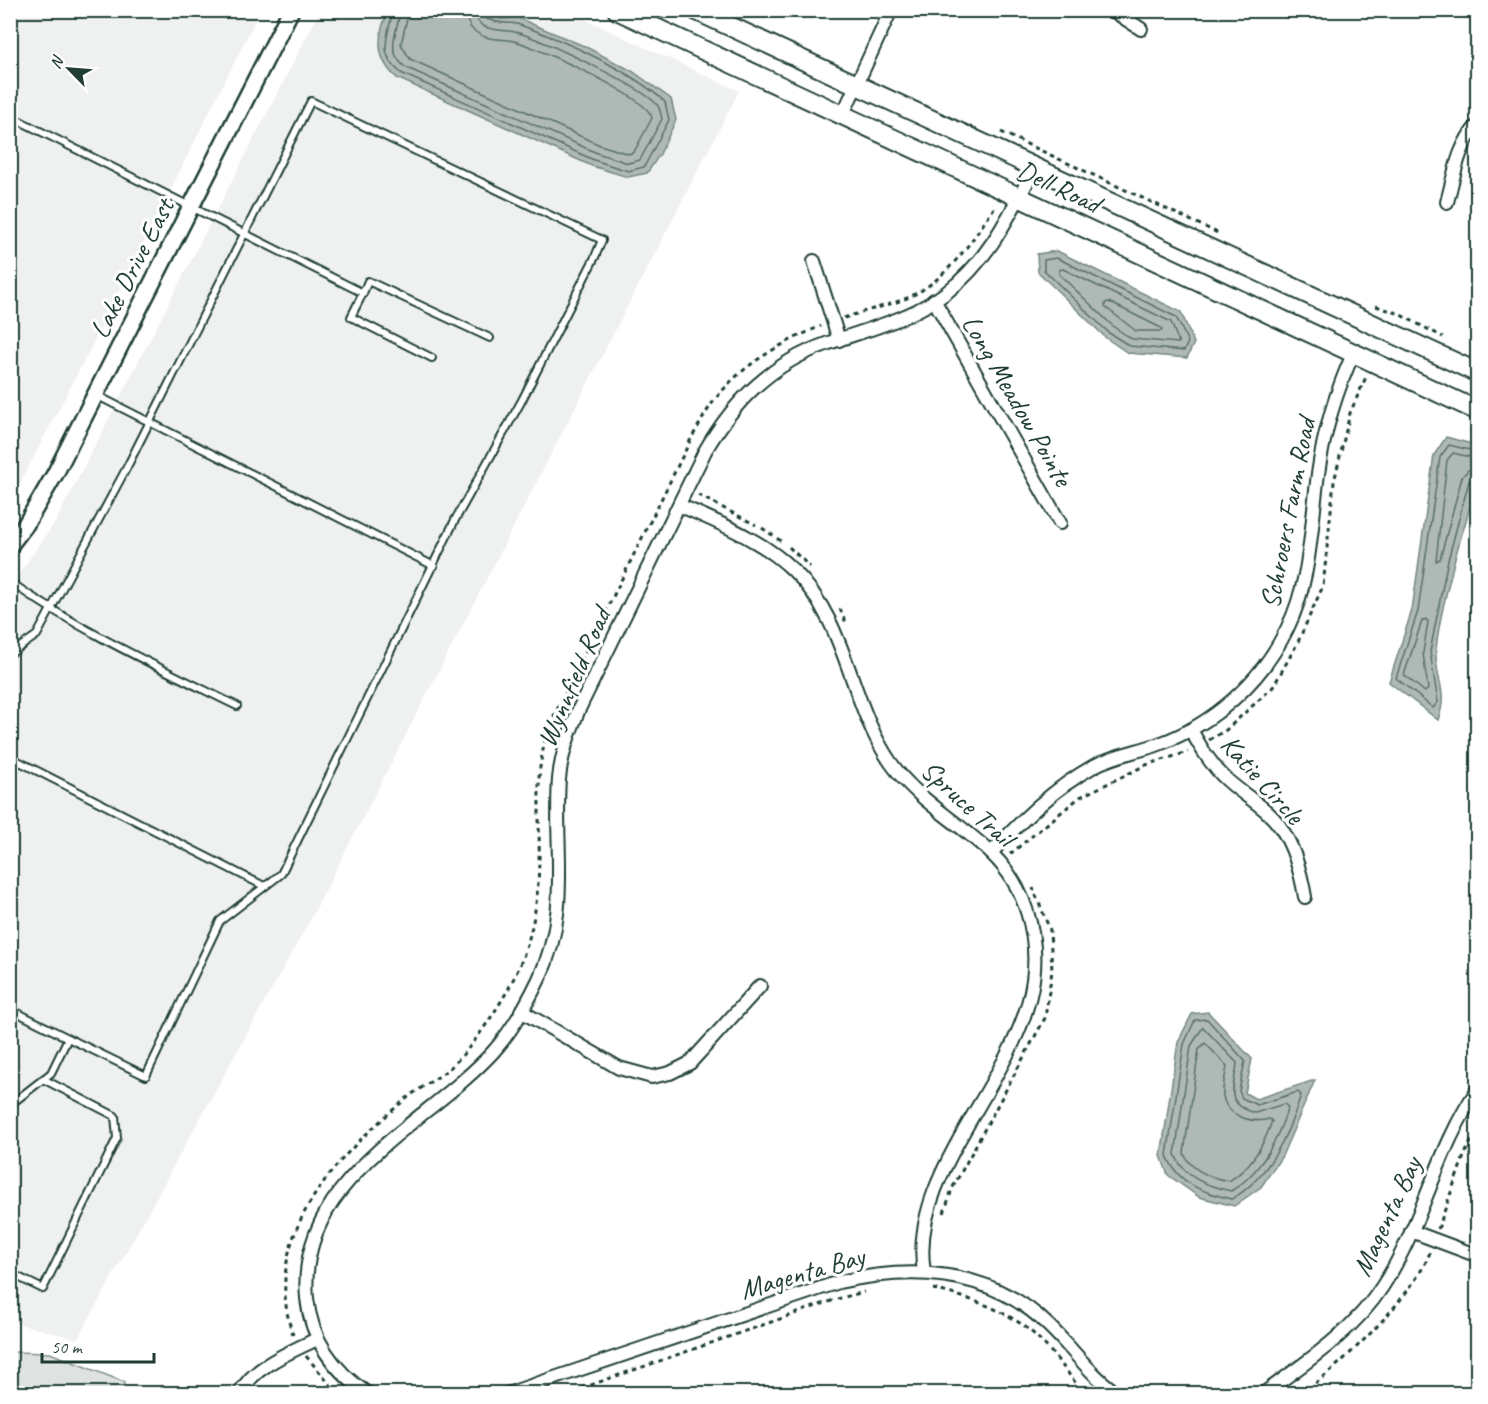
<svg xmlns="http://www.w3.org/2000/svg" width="1488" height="1404" font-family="Caveat,sans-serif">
<rect width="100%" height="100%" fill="#fff"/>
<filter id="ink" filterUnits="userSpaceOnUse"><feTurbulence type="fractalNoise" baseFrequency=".0167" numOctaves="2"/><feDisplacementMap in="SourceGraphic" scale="12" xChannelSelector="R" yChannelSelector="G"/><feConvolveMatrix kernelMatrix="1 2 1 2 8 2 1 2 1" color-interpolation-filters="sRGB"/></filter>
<g filter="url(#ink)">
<!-- built -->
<g fill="#eef1f0">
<polygon points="11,11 260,11 96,338 11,500"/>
<polygon points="320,11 567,11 739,91 311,918 78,1339 11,1322 11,585 56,521"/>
</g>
<!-- green -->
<polygon fill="#dee3e2" stroke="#7e908b" stroke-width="1.5" points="11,1352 50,1353 124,1382 123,1393 11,1393"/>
<!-- water -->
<g fill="#afbab7" stroke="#758883" stroke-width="1.5">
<path d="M 388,10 L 482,11 L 502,19 L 518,18 L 584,46 L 632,71 L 671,99 L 676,120 L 660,154 L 647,173 L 628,177 L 592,166 L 397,78 C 375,59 377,36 388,10 Z"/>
<polygon points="1057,251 1181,312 1194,343 1187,358 1128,353 1106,338 1038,272 1037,254"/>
<path d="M 1446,437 L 1475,445 C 1487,469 1459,538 1453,566 C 1447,592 1437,626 1436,652 C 1435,679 1449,691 1438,720 L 1389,682 L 1412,610 L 1434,455 Z"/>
<polygon points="1208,1012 1252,1059 1245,1093 1256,1099 1315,1080 1282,1156 1261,1187 1234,1206 1199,1197 1168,1175 1161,1156 1178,1042 1192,1014"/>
</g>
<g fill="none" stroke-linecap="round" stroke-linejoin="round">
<!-- shore -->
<g stroke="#596f68" stroke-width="1.5">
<path d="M 392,10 C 390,37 375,51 401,73 L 594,160 L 628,171 L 644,167 L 669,120 L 665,102 C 632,71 563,40 520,25 C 508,21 501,26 485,18 L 482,10"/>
<path d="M 400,10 C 398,33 384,49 405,67 L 597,153 L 628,163 L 640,160 L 662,119 C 661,115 660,109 658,106 C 646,88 542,40 519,33 C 506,29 495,32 483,26 C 477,22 475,17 474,10"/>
<path d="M 409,10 L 401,44 L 410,59 L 600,145 L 629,154 L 634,152 L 652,118 C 649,97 541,50 518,42 C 503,37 490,43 474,31 C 468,26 466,19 465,10"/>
<polygon points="1057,258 1176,317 1188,342 1184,351 1130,346 1109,333 1044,270 1044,260"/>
<polygon points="1063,269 1171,322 1179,343 1132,339 1114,327 1059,274 1059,270"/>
<polygon points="1109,302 1161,328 1162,331 1136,331 1105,307 1105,303"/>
<polyline points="1478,452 1449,445 1440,457 1418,611 1396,678 1433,708 1438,702 1430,652 1447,564 1469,481 1478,475"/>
<polyline points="1478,459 1453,453 1447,460 1436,561 1440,559 1462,477 1468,470 1478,468"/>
<polygon points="1426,619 1428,622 1423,653 1428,689 1425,692 1404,675 1422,621"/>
<path d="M 1207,1019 L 1245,1061 L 1239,1091 L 1242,1098 L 1257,1105 L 1298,1092 L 1301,1095 C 1288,1135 1270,1176 1232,1199 C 1204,1193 1177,1184 1167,1155 L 1184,1044 L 1195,1020 Z"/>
<path d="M 1203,1027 L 1237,1063 C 1235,1087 1222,1103 1255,1113 L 1284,1104 L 1288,1107 C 1278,1139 1261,1173 1231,1191 C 1208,1186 1183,1178 1175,1154 L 1191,1046 Z"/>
<path d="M 1205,1043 L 1227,1066 C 1226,1075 1222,1085 1223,1095 C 1225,1116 1252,1124 1269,1119 L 1272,1121 C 1264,1145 1250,1168 1229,1181 C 1213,1178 1190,1171 1184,1153 L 1199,1049 Z"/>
</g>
<!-- service casing -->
<g stroke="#1f3d34" stroke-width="10">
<g id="service">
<polyline points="10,116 363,293 368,281 490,338"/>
<polyline points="363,293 351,317 432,358"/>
<polyline points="96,395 434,566"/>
<path d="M 10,582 C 82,632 160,668 237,706"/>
<polyline points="10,654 37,635 127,467 311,101 602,240 595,257 521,402 455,520 281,874 220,921 146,1076 68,1038"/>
<polyline points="10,757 264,886"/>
<polyline points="10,1009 68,1038 51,1073 10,1105"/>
<polyline points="10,1273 43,1289 117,1138 115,1116 43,1079"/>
</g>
</g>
<!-- minor casing -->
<g stroke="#1f3d34" stroke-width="16">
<g id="minor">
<polyline points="1112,10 1141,29"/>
<polyline points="843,114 891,10"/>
<path d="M 1447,202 C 1454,177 1458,144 1478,125"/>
<polyline points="814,261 839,340"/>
<polyline points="934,300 1060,523"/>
<path d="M 679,505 C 719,523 761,539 793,570 C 848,622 849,703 891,763 C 918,801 959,822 992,854 C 1025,886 1039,935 1033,980 C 1020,1078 907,1172 924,1272"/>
<path d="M 1191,730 C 1201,748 1211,765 1226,779 C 1244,796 1267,807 1281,828 C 1295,849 1301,873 1305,897"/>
<path d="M 991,853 C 1023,819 1053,789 1094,766 C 1114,755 1137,752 1159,744 C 1214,724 1261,682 1287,629 C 1311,581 1311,525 1318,474 C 1324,431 1336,391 1354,352"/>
<polyline points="521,1011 619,1068 652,1077 670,1073 690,1063 760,986"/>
<polyline points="1411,1231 1478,1256"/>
<path d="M 239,1394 C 254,1366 290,1352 317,1339"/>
<path d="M 368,1394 C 334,1371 311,1339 307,1298 C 296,1179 426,1125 493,1052 C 511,1032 527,1004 539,979 C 571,911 554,849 559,779 C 561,754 570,732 579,709 L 705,451 C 734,401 771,364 826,344 C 868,329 912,319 947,292 C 989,260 1010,214 1034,169"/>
<path d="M 507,1394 L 839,1282 C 914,1265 991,1269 1049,1326 C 1073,1349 1090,1375 1118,1394"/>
<path d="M 1263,1394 C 1305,1363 1354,1331 1382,1287 C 1423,1225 1436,1150 1478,1089"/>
</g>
</g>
<!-- tertiary casing -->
<g stroke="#1f3d34" stroke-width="20">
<polyline id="tertiary" points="10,545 26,524 55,474 291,10"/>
</g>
<!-- secondary casing -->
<g stroke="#1f3d34" stroke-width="22">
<g id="secondary">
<polyline points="617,10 1478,411"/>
<polyline points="695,10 1478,373"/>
</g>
</g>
<!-- path -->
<g stroke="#1f3d34" stroke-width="3" stroke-dasharray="4.5 4.5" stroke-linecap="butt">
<polyline points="1001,132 1220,234"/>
<polyline points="1376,306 1397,313 1443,337"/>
<path d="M 844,318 C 863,311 883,307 902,300 C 945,284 972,241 996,205"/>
<polyline points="698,495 756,525"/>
<polyline points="762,528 784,543"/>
<polyline points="789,547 810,567"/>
<polyline points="840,609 847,625"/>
<polyline points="1209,740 1226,730 1273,687 1297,644 1323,586 1334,482 1350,413 1366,377"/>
<polyline points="1010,854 1080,797 1146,765 1188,752"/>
<polyline points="944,1213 952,1189 1045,1018 1052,971 1050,930 1033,888"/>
<polyline points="1438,1229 1464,1156 1478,1127"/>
<path d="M 933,1289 C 972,1299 1011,1310 1040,1340 C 1056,1356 1070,1376 1084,1394"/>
<path d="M 293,1335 C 259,1235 337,1156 407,1098 C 422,1086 441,1077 455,1063 C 474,1044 492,1017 506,993 C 547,921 538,860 539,781 C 539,765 544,748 546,732 L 692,437 C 700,424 707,409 717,397 C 744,363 782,343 821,326"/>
<polyline points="306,1356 338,1394"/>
<polyline points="565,1394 837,1299 864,1292"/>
<path d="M 1301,1394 C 1338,1369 1416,1294 1430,1252"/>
</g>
<!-- service -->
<use href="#service" stroke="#fff" stroke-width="6"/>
<!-- minor -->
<use href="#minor" stroke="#fff" stroke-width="12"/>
<!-- tertiary -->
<use href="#tertiary" stroke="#fff" stroke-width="15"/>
<!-- secondary -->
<use href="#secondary" stroke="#fff" stroke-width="18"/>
</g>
</g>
<g text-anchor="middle" stroke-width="6" stroke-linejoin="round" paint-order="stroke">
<!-- street labels -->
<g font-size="28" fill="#1f3d34" stroke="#fff">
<text transform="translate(1059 186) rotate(25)" y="10">Dell Road</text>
<text transform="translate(131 268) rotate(-63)" y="10">Lake Drive East</text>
<text transform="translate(1018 400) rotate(60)" y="10">Long Meadow Pointe</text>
<text transform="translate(1287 513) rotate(-79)" y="10">Schroers Farm Road</text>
<text transform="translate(573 677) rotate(-67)" y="10">Wynnfield Road</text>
<text transform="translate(1263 779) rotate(48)" y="10">Katie Circle</text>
<text transform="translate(968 803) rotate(42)" y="10">Spruce Trail</text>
<text transform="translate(1386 1216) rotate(-65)" y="10">Magenta Bay</text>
<text transform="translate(802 1272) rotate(-16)" y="10">Magenta Bay</text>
</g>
</g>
<!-- margin -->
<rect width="1488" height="1404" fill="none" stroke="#fff" stroke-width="36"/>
<rect x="18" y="18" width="1452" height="1368" fill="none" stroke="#1f3d34" stroke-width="2" filter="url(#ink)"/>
<!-- north arrow -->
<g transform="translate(69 69) rotate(295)" stroke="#ffffff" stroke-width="4.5" paint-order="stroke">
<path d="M0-4.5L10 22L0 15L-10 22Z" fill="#1f3d34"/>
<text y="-9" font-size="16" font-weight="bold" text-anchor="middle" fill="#1f3d34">N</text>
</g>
<!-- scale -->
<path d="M42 1353v9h112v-9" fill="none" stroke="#1f3d34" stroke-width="3"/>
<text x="51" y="1353" font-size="18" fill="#1f3d34" stroke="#ffffff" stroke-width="4.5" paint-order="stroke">50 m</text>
</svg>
